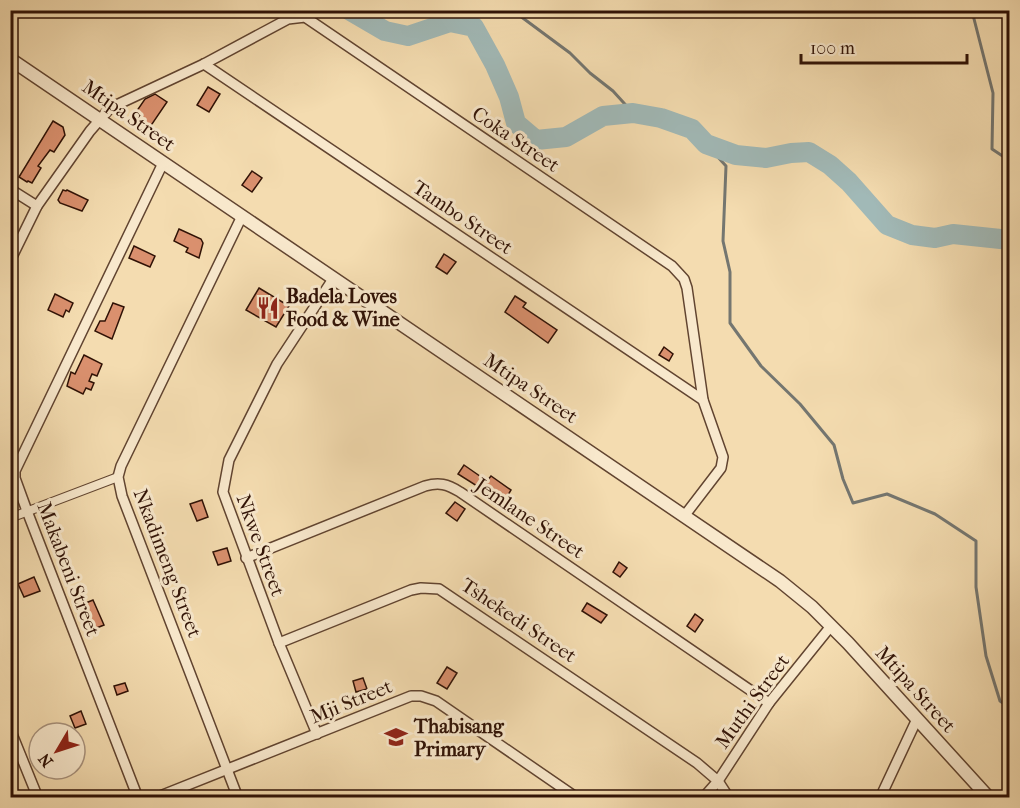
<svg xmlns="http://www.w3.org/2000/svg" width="1020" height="808" font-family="'IM FELL French Canon',serif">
<rect width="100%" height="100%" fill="#f4dcb0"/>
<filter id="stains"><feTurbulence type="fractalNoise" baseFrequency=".00333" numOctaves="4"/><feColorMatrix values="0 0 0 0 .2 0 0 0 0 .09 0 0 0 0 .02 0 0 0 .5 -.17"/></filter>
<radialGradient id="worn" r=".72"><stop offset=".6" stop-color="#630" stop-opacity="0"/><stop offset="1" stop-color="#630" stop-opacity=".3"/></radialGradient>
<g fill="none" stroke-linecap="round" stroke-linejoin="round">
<!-- stream -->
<g stroke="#747670" stroke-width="3">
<polyline points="512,10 570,53 590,73 613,91 633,113"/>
<polyline points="968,10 973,15 993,93 992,149 1010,161"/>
<polyline points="706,144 726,166 723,241 730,272 730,323 761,366 800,404 834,445 843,479 853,503 887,494 935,514 976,541 976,587 986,656 1000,701 1010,708"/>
</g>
<!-- river -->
<polyline stroke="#a1b9b7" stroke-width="20" points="349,10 385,31 408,36 450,22 474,27 495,65 509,97 516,123 536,140 566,137 603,116 633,113 661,118 692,129 706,144 736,155 766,158 791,153 809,152 830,165 849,182 887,225 912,235 935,238 953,234 1010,240"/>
</g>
<!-- building -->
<g fill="#da906e" stroke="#301206" stroke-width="1.5">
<polygon points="208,87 220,94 209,112 197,105"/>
<polygon points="155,94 167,102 150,127 134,115 145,99"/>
<polygon points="53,121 63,127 65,135 54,152 50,150 38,166 41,168 32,183 28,181 27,182 19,177"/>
<polygon points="252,171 262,178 252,192 242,185"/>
<polygon points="63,190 66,191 67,190 88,200 82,211 60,203 58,200"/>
<polygon points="179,229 201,239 203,243 199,258 186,252 188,248 174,241"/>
<polygon points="134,246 155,256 150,267 129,258"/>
<polygon points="444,254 456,262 447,274 436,267"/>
<polygon points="259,288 289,306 276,327 246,310"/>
<polygon points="55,294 73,303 69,312 66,310 63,317 48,310"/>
<polygon points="515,296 526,303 523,307 557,330 548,343 505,312"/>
<polygon points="113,303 124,307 112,339 95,331 100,321 105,321"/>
<polygon points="664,347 673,354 669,361 659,355"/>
<polygon points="84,355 102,364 97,376 92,374 89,381 94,383 91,390 86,388 83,394 67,386 71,372 75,374"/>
<polygon points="464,465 487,481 491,476 511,490 505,500 490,490 488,493 458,474"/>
<polygon points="202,500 208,517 197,521 190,504"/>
<polygon points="455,502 465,509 457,521 446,513"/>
<polygon points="227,548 231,561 218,565 213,552"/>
<polygon points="619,562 627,568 620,577 613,572"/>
<polygon points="34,577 40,591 24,597 18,584"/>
<polygon points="93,600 104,625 89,631 82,614 80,615 76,607"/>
<polygon points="587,603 607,615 601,623 582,611"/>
<polygon points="695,614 703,620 695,632 687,626"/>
<polygon points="447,667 457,673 447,689 437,683"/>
<polygon points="363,678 367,689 356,692 353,681"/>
<polygon points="125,683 128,691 117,695 114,686"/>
<polygon points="81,711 86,724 75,728 70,716"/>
</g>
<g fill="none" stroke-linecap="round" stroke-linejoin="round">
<!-- pedestrian casing -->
<g stroke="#614430" stroke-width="10">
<polyline id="pedestrian" points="10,518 118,477"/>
</g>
<!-- minor casing -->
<g stroke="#614430" stroke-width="12">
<g id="minor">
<polyline points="204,64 703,400"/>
<polyline points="10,189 37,206"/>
<polyline points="10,261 37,206 90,131 110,108 204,64 288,19 305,17 672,266 684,279 687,288 703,400 723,457 721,468 685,515"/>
<path d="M 246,558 L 425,486 C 439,482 447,484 460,492 L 769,703"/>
<polyline points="279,643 411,590 421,588 439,589 697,763 718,781 729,798"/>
<polyline points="10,729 38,798"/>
<polyline points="317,734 279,643 223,492 229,460 277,364 333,279"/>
<polyline points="138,798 27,511 15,478 15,471 163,163"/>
<polyline points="155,798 411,696 421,696 436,701 577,798"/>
<polyline points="238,798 122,496 118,477 121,466 242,216"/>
<polyline points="703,798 718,781 769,703 831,626"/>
<polyline points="880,798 917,719"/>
</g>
</g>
<!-- tertiary casing -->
<g stroke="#614430" stroke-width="15">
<polyline id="tertiary" points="10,59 780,581 812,607 848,643 989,798"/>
</g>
<!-- secondary casing -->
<g stroke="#301206" stroke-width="16">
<polyline id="secondary" points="1004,10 1010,14"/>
</g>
<!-- pedestrian -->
<use href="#pedestrian" stroke="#f8e8cc" stroke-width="8"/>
<!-- minor -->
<use href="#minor" stroke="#f8e8cc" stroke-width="9"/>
<!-- tertiary -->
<use href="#tertiary" stroke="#f8e8cc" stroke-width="12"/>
<!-- secondary -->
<use href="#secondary" stroke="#f8e8cc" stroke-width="14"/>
</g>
<!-- icons -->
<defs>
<g id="restaurant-bare" transform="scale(1.8)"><path d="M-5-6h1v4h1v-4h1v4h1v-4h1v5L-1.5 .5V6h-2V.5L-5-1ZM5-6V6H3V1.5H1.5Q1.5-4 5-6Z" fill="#8f2418" stroke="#f8e8cc" stroke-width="2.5" paint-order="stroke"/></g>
<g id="school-bare" transform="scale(1.8)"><path d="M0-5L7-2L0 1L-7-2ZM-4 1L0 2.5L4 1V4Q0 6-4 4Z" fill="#8f2418" stroke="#f8e8cc" stroke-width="2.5" paint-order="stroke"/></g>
</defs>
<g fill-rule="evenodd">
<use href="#restaurant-bare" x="268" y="308"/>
<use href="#school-bare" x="396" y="737"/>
</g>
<g text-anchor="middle" stroke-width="6" stroke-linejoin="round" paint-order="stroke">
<!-- street labels -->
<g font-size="20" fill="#301206" stroke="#f8e8cc">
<text transform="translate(129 115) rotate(35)" y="7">Mtipa Street</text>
<text transform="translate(516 139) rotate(34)" y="7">Coka Street</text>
<text transform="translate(463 217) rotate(34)" y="7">Tambo Street</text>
<text transform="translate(531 388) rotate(34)" y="7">Mtipa Street</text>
<text transform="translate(530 518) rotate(34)" y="7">Jemlane Street</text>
<text transform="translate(261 545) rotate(70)" y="7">Nkwe Street</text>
<text transform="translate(168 563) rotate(69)" y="7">Nkadimeng Street</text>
<text transform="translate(69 569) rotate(69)" y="7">Makabeni Street</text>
<text transform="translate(519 620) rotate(34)" y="7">Tshekedi Street</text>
<text transform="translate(916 689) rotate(48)" y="7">Mtipa Street</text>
<text transform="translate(351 701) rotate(-22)" y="7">Mji Street</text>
<text transform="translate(752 701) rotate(-54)" y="7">Muthi Street</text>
</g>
<!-- poi labels -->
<g font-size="20" font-weight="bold" fill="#301206" stroke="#f8e8cc" text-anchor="start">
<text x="286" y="303">Badela Loves<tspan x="286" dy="23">Food &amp; Wine</tspan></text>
<text x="414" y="733">Thabisang<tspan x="414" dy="23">Primary</tspan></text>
</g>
</g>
<!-- margin -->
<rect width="1020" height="808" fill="none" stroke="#f4dcb0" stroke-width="36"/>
<rect x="12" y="12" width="996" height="784" fill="none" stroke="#301206" stroke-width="3"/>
<rect x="18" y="18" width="984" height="772" fill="none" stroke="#301206" stroke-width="1.5"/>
<!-- north arrow -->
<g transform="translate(57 751) rotate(231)"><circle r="28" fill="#f8e8cc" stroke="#a8927d" stroke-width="1.5"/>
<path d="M0-4.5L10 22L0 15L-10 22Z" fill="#8f2418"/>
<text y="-9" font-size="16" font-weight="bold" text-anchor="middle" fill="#301206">N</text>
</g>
<!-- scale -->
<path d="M801 54v9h166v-9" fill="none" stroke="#301206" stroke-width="3"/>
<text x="810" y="54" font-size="18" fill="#301206" stroke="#f8e8cc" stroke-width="4.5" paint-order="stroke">100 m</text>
<rect width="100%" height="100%" filter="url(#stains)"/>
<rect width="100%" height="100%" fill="url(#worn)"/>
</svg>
